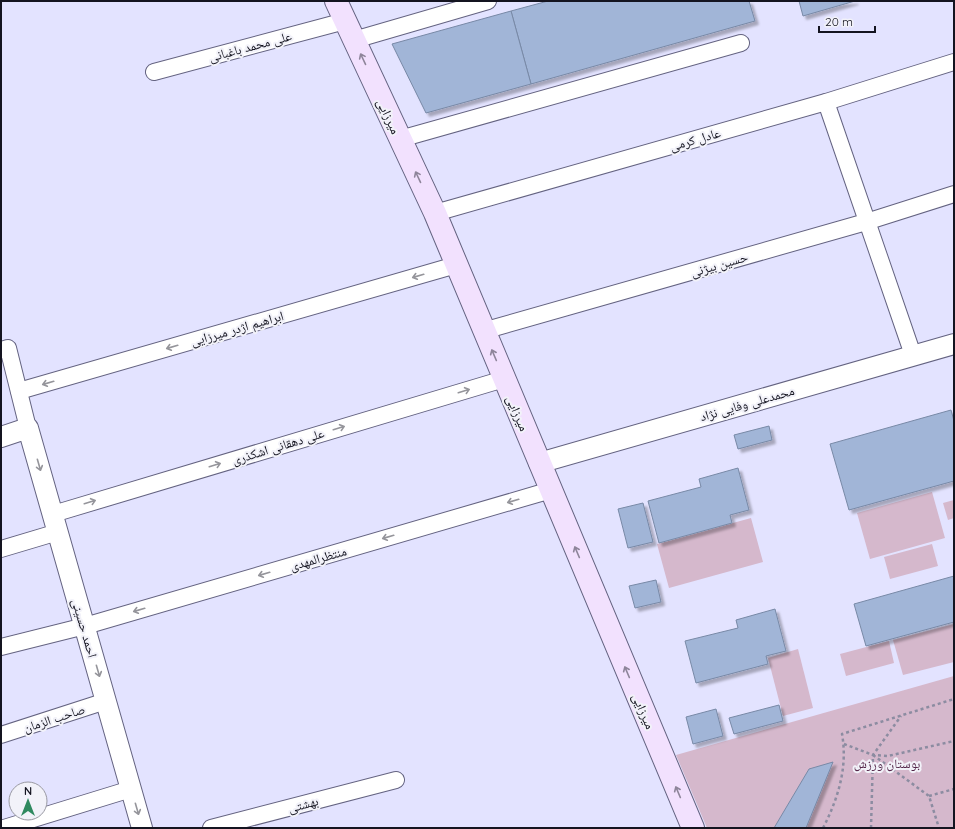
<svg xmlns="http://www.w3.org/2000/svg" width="955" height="829" font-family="Quicksand,'Noto Naskh Arabic',sans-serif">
<defs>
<filter id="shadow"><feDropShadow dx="3.5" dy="3.5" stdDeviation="1" flood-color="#0004"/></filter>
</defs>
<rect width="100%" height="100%" fill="#e3e3ff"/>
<!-- green -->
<g fill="#d5b8cc">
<polygon points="932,492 945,538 870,559 857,513"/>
<polygon points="954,500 954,518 948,520 943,503"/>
<polygon points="751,518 763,562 669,588 657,544"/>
<polygon points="932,544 938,566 890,579 884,557"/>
<polygon points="954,624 954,662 903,675 893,640"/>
<polygon points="889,641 894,663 846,676 840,654"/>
<polygon points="798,649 813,708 783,716 768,658"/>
<polygon points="954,676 954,828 707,828 676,755"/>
</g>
<!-- building -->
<g fill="#a1b5d7" stroke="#7889a6" filter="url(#shadow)">
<polygon points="548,1 749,1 755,21 531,84 511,11"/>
<polygon points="799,1 855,1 803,16"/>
<polygon points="511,11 531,84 426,113 392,44"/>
<polygon points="951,410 954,421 954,481 849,510 830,444"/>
<polygon points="769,426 772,440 738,449 734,435"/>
<polygon points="738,468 749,510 730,515 732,523 659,543 648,501 701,487 699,479"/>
<polygon points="643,503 653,542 628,548 618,509"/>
<polygon points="954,576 954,622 866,646 854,604"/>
<polygon points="656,580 661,602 635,608 629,586"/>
<polygon points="775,609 786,651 766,656 768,664 696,683 685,641 738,628 736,620"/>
<polygon points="779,705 783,721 734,734 729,718"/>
<polygon points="716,709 723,736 693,744 686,717"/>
<polygon points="833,762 806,828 774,828 809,769"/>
</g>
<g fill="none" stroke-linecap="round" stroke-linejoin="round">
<!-- minor casing -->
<g stroke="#646381" stroke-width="18">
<g id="minor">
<polyline points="354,40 488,1"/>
<polyline points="154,72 345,21"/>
<polyline points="826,102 913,355"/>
<polyline points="400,139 741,43"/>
<polyline points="435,213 826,102 954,62"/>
<polyline points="483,331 866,222 954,194"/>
<polyline points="1,350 8,348 28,428"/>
<polyline points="19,391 456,265"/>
<polyline points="53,514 504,379"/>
<polyline points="1,549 58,532"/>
<polyline points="1,647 85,626 551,490"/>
<polyline points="1,735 106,701"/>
<polyline points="4,828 131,789"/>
<polyline points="211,828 396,780"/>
</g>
</g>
<!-- tertiary casing -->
<g stroke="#646381" stroke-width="22">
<g id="tertiary">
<polyline points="1,437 28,428 142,828"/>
<polyline points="539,463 954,344"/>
</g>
</g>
<!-- secondary casing -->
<g stroke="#646381" stroke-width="24">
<polyline id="secondary" points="336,1 435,213 693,828"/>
</g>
<!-- path -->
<g stroke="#8c8ca1" stroke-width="2.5" stroke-dasharray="3 3" stroke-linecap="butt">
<polyline points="844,744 873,755 888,756 954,741"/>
<polyline points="873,755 929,796 939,828"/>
<polyline points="929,796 954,789"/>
<path d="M 823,828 C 838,799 848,767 842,734 L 954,699"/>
<polyline points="871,828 873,755 901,716"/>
</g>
<!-- minor -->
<use href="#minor" stroke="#fff" stroke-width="16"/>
<!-- tertiary -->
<use href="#tertiary" stroke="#fff" stroke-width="20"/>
<!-- secondary -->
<use href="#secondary" stroke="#f2e1fe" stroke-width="22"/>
</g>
<!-- one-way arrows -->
<defs><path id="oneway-shaft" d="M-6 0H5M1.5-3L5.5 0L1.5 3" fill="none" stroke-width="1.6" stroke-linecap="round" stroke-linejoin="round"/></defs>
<g stroke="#8e859a">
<use href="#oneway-shaft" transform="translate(363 59) rotate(-115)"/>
<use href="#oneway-shaft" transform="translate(418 177) rotate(-115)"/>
<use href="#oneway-shaft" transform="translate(494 355) rotate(-113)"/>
<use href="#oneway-shaft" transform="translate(577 552) rotate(-113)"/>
<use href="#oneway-shaft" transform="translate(627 672) rotate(-113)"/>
<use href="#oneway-shaft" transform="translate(678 792) rotate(-113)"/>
</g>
<g stroke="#95959b">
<use href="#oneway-shaft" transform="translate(418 276) rotate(164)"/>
<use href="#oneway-shaft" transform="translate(172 347) rotate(164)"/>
<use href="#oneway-shaft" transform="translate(48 383) rotate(164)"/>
<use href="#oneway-shaft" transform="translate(464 391) rotate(-17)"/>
<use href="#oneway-shaft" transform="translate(339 428) rotate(-17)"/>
<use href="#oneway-shaft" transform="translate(39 465) rotate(74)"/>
<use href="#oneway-shaft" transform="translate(215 465) rotate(-17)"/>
<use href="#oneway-shaft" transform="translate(513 501) rotate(164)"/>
<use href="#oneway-shaft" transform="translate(90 502) rotate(-17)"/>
<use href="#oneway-shaft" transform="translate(388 537) rotate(164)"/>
<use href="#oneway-shaft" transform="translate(264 574) rotate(164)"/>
<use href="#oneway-shaft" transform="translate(139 610) rotate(164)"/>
<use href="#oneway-shaft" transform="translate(98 671) rotate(74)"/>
<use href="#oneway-shaft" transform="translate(137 809) rotate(74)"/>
</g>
<g text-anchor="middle" stroke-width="4" stroke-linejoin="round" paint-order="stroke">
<!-- street labels -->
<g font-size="13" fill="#141420" stroke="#f2f2f9">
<text transform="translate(250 46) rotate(-15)" y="5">علی محمد باغبانی</text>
<text transform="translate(389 116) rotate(65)" y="5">میرزایی</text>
<text transform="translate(695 139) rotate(-16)" y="5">عادل کرمی</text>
<text transform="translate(719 264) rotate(-16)" y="5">حسین بیژنی</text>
<text transform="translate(237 328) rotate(-16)" y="5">ابراهیم اژدر میرزایی</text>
<text transform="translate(747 403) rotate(-16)" y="5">محمدعلی وفایی نژاد</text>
<text transform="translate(518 413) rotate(67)" y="5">میرزایی</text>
<text transform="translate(278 446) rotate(-17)" y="5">علی دهقانی اشکذری</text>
<text transform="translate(318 558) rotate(-16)" y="5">منتظرالمهدی</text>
<text transform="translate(85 628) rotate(74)" y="5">احمد حسینی</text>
<text transform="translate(644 711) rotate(67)" y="5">میرزایی</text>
<text transform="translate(54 718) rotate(-18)" y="5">صاحب الزمان</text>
<text transform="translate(303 804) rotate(-15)" y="5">بهشتی</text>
</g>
<!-- park labels -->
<g font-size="13" fill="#54274a" stroke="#f2f2f9">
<text x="887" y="768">بوستان ورزش</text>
</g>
</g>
<!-- border -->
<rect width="955" height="829" fill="none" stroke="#141420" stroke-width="4"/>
<!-- north arrow -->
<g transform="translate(28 801)"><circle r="19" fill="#f2f2f9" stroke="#9999a2"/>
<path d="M0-3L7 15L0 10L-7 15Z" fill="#2f895f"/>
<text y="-6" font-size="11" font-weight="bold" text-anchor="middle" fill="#141420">N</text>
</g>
<!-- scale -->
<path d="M819 26v6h56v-6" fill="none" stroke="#141420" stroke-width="2"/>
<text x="825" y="26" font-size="12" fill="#141420" stroke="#f2f2f9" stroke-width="3" paint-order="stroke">20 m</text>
</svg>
